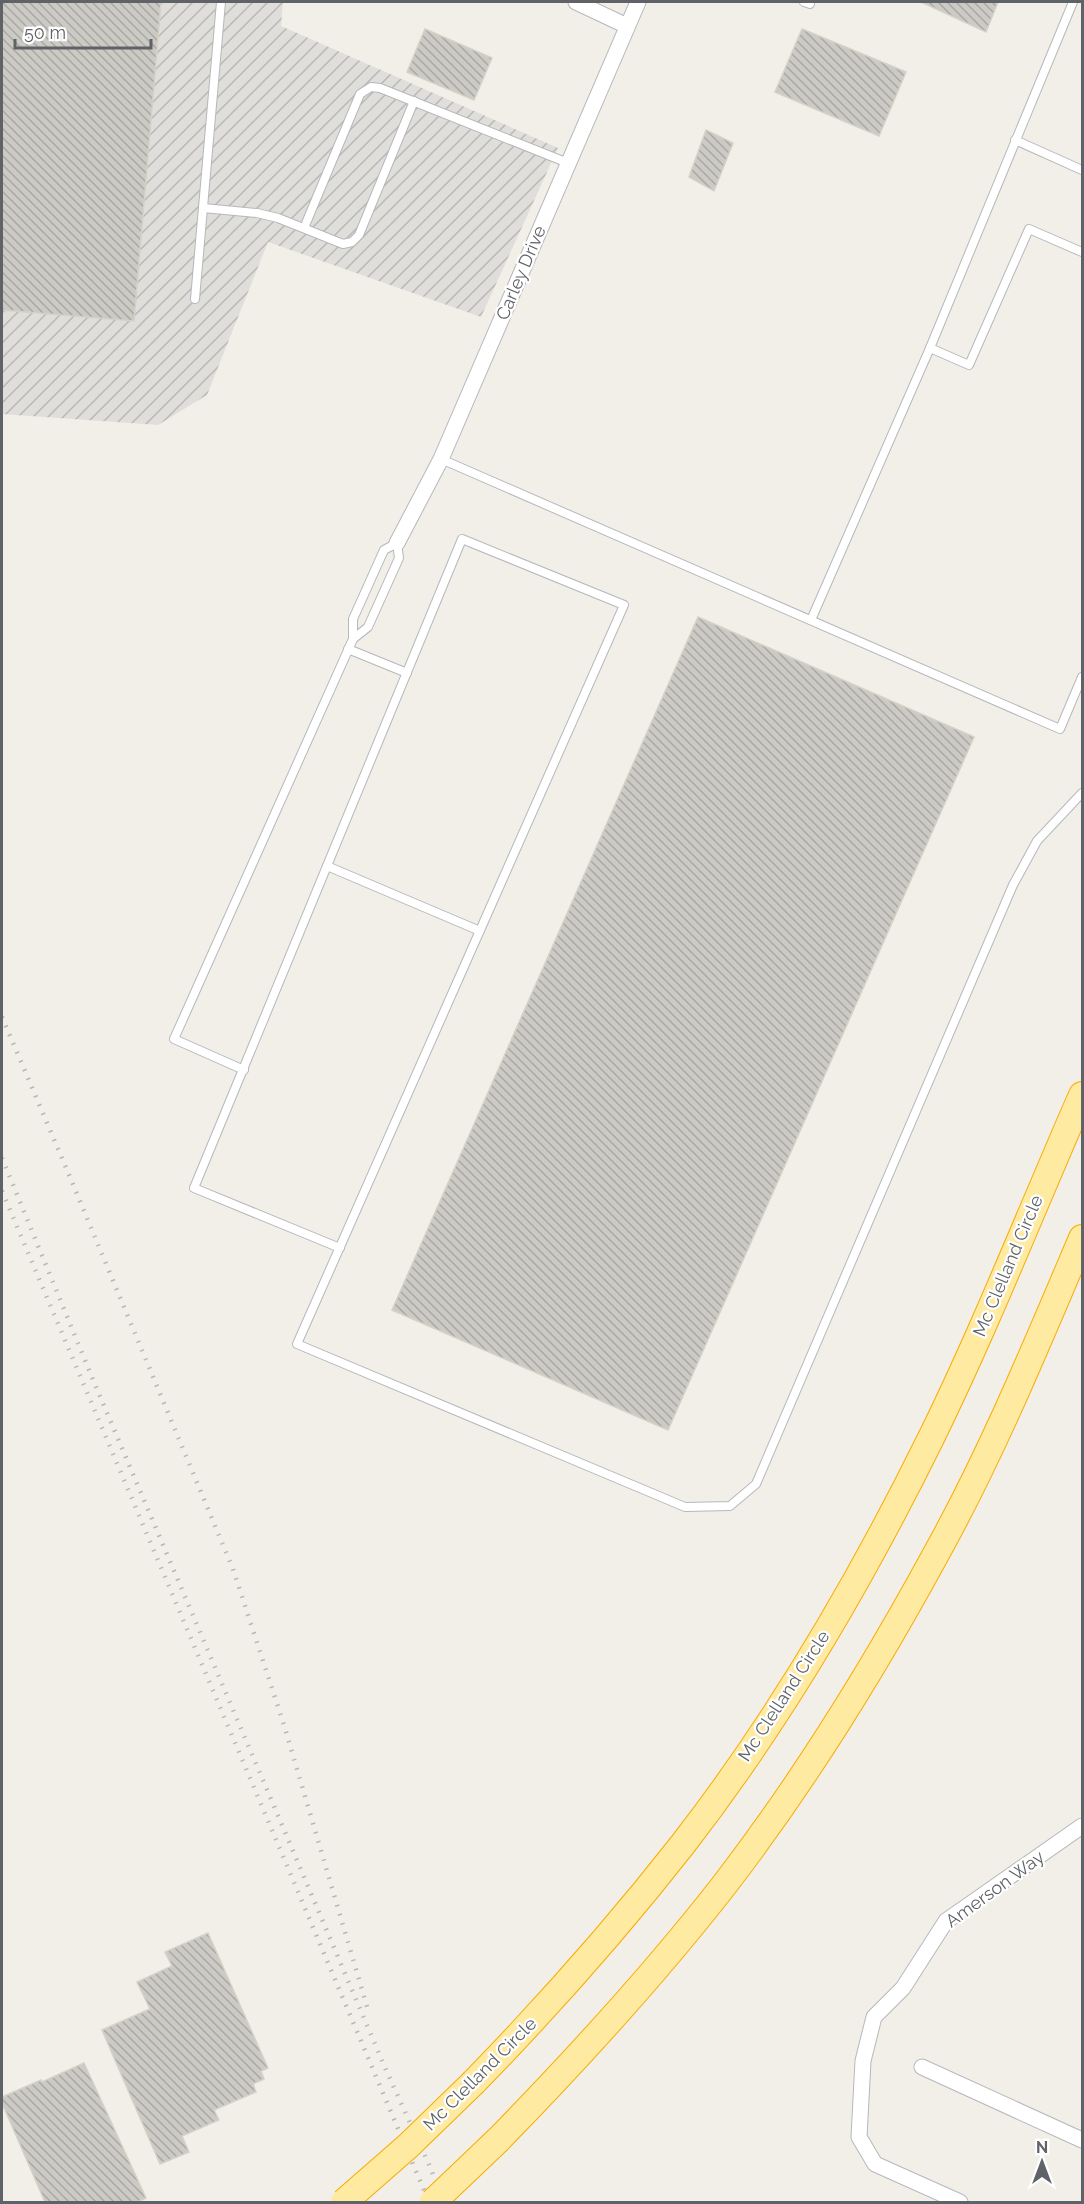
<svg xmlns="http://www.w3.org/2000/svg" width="1084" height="2204" font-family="Raleway,sans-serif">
<defs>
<pattern id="industrial-furrows" width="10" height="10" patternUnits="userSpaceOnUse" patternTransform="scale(1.5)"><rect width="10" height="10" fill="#e0deda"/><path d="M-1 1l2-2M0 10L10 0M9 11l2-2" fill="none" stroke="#b9b8b5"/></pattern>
<pattern id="building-back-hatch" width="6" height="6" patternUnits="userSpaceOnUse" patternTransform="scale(1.5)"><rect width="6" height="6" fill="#cccac5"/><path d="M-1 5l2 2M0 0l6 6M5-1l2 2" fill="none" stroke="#a9a8a4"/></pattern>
</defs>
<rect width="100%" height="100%" fill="#f1efe8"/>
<!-- industrial -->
<polygon fill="url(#industrial-furrows)" points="2,2 283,2 281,26 558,148 481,317 268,242 207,395 158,425 2,414"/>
<!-- building -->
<g fill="url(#building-back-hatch)" stroke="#d6d1c6" stroke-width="1.5">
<polygon points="2,2 161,2 134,321 2,310"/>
<polygon points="921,2 998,2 986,32"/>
<polygon points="425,29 492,58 474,100 407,72"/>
<polygon points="802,29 906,72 879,136 775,92"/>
<polygon points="706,130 733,143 714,191 689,177"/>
<polygon points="698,617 974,737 668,1430 392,1310"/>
<polygon points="208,1933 268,2068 261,2071 264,2079 253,2084 256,2092 214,2110 219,2120 182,2136 189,2152 160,2164 102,2030 150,2009 137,1982 172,1966 165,1952"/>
<polygon points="84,2063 146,2198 137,2202 45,2202 2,2103 2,2097 41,2080 42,2082"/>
</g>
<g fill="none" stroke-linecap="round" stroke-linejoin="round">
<!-- service casing -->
<g stroke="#b5b8bc" stroke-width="10">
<g id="service">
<polyline points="804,2 810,4"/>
<polyline points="1015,140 1082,170"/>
<polyline points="203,208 257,213 278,218 343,244 352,242 359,235 414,101"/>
<polyline points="304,228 360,94 371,87 380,88 568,163"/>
<polyline points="195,299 221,2"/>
<polyline points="930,348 1073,2"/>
<polyline points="441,459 1060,729 1082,677"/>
<polygon points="397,543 399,558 368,627 353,639 353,619 384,550"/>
<polyline points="811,620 930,348 969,365 1029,229 1082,252"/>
<polyline points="348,649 407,673"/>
<polyline points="327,866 480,931"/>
<polyline points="244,1070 174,1039 353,639"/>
<path d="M 340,1248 L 194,1188 L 462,539 L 624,605 C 515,851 406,1098 297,1344 L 685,1507 L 730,1506 L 756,1484 L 1013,885 L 1037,841 L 1082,793"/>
</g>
</g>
<!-- minor casing -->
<g stroke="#b5b8bc" stroke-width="17">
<g id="minor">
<polyline points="576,2 627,26"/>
<polyline points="397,543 441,459 638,2"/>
<polyline points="922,2067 1082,2140"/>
<polyline points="960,2202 875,2164 859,2137 863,2061 874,2017 903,1988 946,1921 1082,1826"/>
</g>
</g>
<!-- trunk casing -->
<g stroke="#f9ab00" stroke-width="28">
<g id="trunk">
<path d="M 474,2082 C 548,2006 618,1927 683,1844 C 780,1719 861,1580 931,1438 C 986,1326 1032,1209 1082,1095"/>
<path d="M 498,2140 C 578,2058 655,1974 725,1884 C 805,1780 874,1668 936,1554 C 992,1453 1037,1344 1082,1238"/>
</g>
</g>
<!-- service -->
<use href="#service" stroke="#fff" stroke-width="8"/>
<!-- minor -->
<use href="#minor" stroke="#fff" stroke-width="15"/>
<!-- trunk -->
<use href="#trunk" stroke="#feeaa1" stroke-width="26"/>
<!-- rail -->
<g stroke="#b6b7b8" stroke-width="4.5" stroke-dasharray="1.5 8" stroke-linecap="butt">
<polyline points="2,1017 67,1170 233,1569 284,1725 368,2010"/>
<polyline points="2,1158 96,1387 386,2070 431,2169 442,2202"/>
<polyline points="2,1191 429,2202"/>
</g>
<!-- trunk-bridge casing -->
<g stroke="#f9ab00" stroke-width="28" stroke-linecap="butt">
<g id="trunk-bridge">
<polyline points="344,2202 408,2146 474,2082"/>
<polyline points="433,2202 498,2140"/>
</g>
</g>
<!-- trunk-bridge -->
<use href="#trunk-bridge" stroke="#feeaa1" stroke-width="26"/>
</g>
<g text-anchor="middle" stroke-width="4.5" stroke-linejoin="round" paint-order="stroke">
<!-- street labels -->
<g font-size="18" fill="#5f6368" stroke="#fff">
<text transform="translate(521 273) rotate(-67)" y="6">Carley Drive</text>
<text transform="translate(1008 1266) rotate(-67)" y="6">Mc Clelland Circle</text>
<text transform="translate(784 1696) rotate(-57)" y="6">Mc Clelland Circle</text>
<text transform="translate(995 1889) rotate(-36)" y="6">Amerson Way</text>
<text transform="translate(480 2074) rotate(-45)" y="6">Mc Clelland Circle</text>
</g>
</g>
<!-- border -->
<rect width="1084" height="2204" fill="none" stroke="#5f6368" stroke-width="6"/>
<!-- north arrow -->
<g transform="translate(1042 2162)" stroke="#ffffff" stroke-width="4.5" paint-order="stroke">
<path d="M0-4.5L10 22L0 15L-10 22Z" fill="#5f6368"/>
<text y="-9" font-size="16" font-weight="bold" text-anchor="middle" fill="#5f6368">N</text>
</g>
<!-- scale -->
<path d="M15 39v9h136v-9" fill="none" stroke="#5f6368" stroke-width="3"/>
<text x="24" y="39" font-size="18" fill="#5f6368" stroke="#ffffff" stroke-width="4.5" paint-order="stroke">50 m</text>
</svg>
